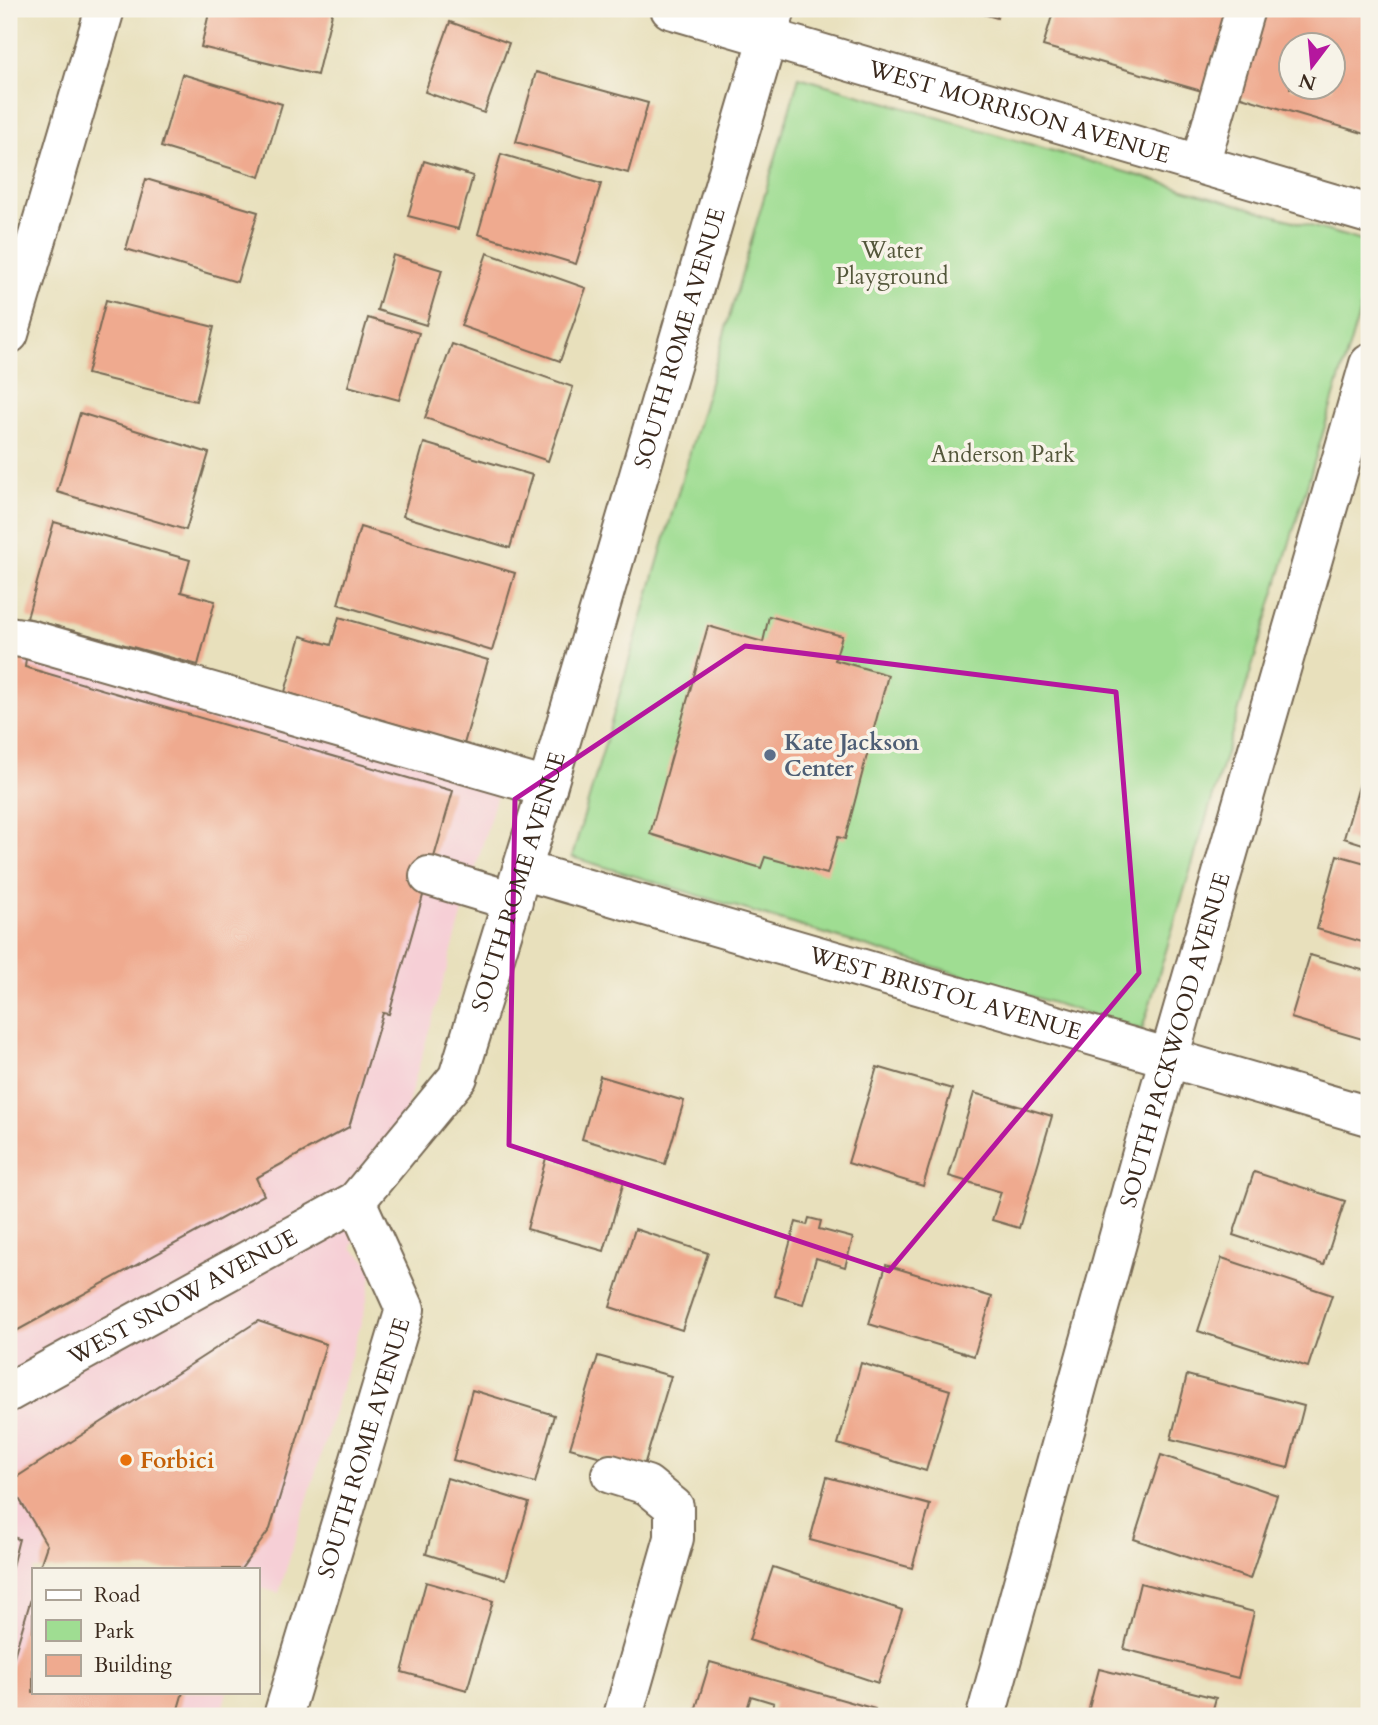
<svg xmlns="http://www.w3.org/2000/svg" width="1378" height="1725" font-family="Cardo,serif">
<rect width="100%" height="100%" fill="#f7f3e8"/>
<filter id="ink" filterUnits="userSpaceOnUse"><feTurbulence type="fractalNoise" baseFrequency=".0143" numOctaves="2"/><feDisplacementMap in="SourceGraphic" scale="14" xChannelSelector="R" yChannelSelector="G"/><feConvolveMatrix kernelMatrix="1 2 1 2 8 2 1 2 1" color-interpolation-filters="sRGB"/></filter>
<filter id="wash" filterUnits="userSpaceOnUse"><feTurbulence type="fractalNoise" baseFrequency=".00686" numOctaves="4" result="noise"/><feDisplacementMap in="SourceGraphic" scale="28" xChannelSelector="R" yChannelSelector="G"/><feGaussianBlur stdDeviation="1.57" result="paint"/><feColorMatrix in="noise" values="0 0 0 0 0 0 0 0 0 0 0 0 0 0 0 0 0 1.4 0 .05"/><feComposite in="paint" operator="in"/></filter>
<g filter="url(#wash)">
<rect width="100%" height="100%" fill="#e8e0bc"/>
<!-- built -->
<polygon fill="#f6cfd6" points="9,634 502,777 403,1121 381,1148 352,1248 374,1267 364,1313 279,1593 257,1587 257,1569 33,1569 33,1692 227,1692 220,1716 9,1716"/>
<!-- park -->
<polygon fill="#9fdd92" stroke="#6d8458" stroke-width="2" points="799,77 1369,243 1369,281 1142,1030 572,857"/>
<g id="blocks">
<!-- building -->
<g fill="#efaa8f" fill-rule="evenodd">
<polygon points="9,9 17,9 9,36"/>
<polygon points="210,9 333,9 317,75 201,47"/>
<polygon points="966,9 999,9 997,18"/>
<polygon points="1054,9 1232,9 1209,93 1043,46"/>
<path d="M 1265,9 L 1369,9 L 1369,135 L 1238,96 ZM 1290,46 L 1332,46 L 1332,88 L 1290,88 Z"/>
<polygon points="450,22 509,43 484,113 425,92"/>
<polygon points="536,72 648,103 628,173 516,142"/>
<polygon points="182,74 282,104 260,177 161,147"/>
<polygon points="501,154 601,184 576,264 478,234"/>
<polygon points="424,161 473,176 458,229 408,216"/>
<polygon points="146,179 258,212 237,282 126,249"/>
<polygon points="487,253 586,288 560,361 461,326"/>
<polygon points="393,255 442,270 426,325 377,310"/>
<polygon points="106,300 214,327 196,401 87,374"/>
<polygon points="368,318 419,333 399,400 348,386"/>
<polygon points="452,344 573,387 548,461 425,418"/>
<polygon points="80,413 209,453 186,530 57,492"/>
<polygon points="424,443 532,475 510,548 403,516"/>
<polygon points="54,522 190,560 181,592 215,601 198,665 27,618"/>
<polygon points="360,527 515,573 492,651 338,604"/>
<polygon points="769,616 842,636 835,660 888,675 845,839 838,837 827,874 765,857 761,868 650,834 708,626 763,642"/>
<polygon points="339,617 488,660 464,744 285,692 301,636 331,645"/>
<polygon points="9,652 26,658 25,667 453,791 389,1014 383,1013 349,1127 256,1178 264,1195 9,1335"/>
<polygon points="1363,772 1369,774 1369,846 1344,838"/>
<polygon points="1337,855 1369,864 1369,944 1317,929"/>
<polygon points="1310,955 1369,972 1369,1041 1291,1018"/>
<polygon points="877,1067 952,1089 923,1186 848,1163"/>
<polygon points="600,1076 684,1101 665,1164 582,1139"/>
<polygon points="974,1093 1052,1116 1019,1228 992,1220 1001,1192 949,1176"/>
<polygon points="546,1158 624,1181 604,1251 527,1229"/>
<polygon points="1254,1172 1345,1201 1324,1265 1233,1235"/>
<polygon points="809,1218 821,1221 819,1229 853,1238 845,1267 816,1258 803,1304 775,1296 796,1222 807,1225"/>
<polygon points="635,1229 708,1253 682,1330 610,1307"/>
<polygon points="1222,1258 1332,1295 1308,1367 1198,1331"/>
<polygon points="886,1265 992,1297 974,1356 869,1324"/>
<polygon points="258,1321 326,1344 270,1529 241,1569 39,1569 47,1545 9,1482"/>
<polygon points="598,1356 671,1376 643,1469 570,1448"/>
<polygon points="861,1363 950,1390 926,1471 838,1444"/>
<polygon points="1187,1375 1304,1406 1288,1468 1171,1439"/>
<polygon points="472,1390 554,1415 535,1483 453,1460"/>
<polygon points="1161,1455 1277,1495 1250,1579 1134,1539"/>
<polygon points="827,1477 930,1505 912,1568 810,1540"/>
<polygon points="447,1478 529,1503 506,1579 426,1554"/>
<polygon points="9,1536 19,1539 10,1574 9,1574"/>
<polygon points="773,1567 902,1610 878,1683 749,1640"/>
<polygon points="426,1582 493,1601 467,1690 402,1672"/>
<polygon points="1140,1583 1254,1612 1238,1678 1124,1649"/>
<polygon points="33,1592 33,1692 183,1692 176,1716 9,1716 9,1673"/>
<polygon points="710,1662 875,1709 873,1716 771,1716 774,1703 751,1696 745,1716 712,1716 695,1711"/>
<polygon points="1099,1669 1216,1698 1211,1716 1087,1716"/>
</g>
</g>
</g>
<g filter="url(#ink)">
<use href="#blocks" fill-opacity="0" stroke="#786a55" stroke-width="2"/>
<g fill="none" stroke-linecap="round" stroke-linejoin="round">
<!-- minor casing -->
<g stroke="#786a55" stroke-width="42">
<g id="minor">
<path id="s1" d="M 670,9 L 1369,214"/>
<polyline points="1200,164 1245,9"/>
<polyline points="9,334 105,9"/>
<polyline points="9,636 28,639 547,788"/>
<path id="s2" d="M 522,870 L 1369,1116"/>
<polyline points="429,876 513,901"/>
<path id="s3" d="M 9,1392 L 356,1201 L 458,1077 L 547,788 L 776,9"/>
<polyline points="611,1474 647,1485 674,1507 674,1538 623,1716"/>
<path id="s4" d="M 283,1716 L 405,1309 L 356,1201"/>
<path id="s5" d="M 986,1716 L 1153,1113 L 1369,364"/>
</g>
</g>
<!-- minor -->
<use href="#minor" stroke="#fff" stroke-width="38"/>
</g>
</g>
<!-- marked area -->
<path fill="none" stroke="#b5179e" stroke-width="5" stroke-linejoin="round" d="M 745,646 L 1116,692 L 1139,973 L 889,1271 L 509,1145 L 515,799 Z"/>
<!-- markers -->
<circle fill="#5c6f8a" stroke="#f7f3e8" stroke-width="2.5" cx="770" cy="755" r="7"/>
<circle fill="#e8710a" stroke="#f7f3e8" stroke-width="2.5" cx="126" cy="1460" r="7"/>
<g text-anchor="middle" stroke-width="7" stroke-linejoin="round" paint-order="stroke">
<!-- street labels -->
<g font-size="23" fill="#3b2a1e" stroke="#f7f3e8">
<text dy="8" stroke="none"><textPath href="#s1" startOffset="364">WEST MORRISON AVENUE</textPath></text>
<text dy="8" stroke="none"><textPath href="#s3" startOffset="1328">SOUTH ROME AVENUE</textPath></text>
<text dy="8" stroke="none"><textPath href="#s3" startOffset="761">SOUTH ROME AVENUE</textPath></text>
<text dy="8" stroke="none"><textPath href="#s2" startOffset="441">WEST BRISTOL AVENUE</textPath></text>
<text dy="8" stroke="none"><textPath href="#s5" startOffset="702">SOUTH PACKWOOD AVENUE</textPath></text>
<text dy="8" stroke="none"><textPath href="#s3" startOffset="198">WEST SNOW AVENUE</textPath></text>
<text dy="8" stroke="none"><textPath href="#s4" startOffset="280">SOUTH ROME AVENUE</textPath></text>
</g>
<!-- park labels -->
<g font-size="23" fill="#54573b" stroke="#f7f3e8">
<text x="892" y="258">Water<tspan x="892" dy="26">Playground</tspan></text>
<text x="1003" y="462">Anderson Park</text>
</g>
<!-- service labels -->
<g font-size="23" font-weight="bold" fill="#4e5e75" stroke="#f7f3e8" text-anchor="start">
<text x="784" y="750">Kate Jackson<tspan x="784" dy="26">Center</tspan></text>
</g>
<!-- food labels -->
<g font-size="23" font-weight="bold" fill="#c56008" stroke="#f7f3e8" text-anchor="start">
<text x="140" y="1468">Forbici</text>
</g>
</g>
<!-- margin -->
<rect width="1378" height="1725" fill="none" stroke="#f7f3e8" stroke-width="35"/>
<!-- legend -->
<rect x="32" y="1568" width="228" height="126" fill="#f7f3e8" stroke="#aca397" stroke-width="2"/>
<rect x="46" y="1590" width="35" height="10" fill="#ffffff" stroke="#aca397" stroke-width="2"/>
<text x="94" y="1602" font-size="21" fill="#3b2a1e">Road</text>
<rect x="46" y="1620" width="35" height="21" fill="#9fdd92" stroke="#aca397" stroke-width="2"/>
<text x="94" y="1638" font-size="21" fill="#3b2a1e">Park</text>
<rect x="46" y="1655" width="35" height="21" fill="#efaa8f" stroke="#aca397" stroke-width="2"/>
<text x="94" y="1672" font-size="21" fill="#3b2a1e">Building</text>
<!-- north arrow -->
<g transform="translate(1312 66) rotate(196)"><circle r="33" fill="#f7f3e8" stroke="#aca397" stroke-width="2"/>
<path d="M0-5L12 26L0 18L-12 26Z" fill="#b5179e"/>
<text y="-10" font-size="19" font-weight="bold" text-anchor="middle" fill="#3b2a1e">N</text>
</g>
</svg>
